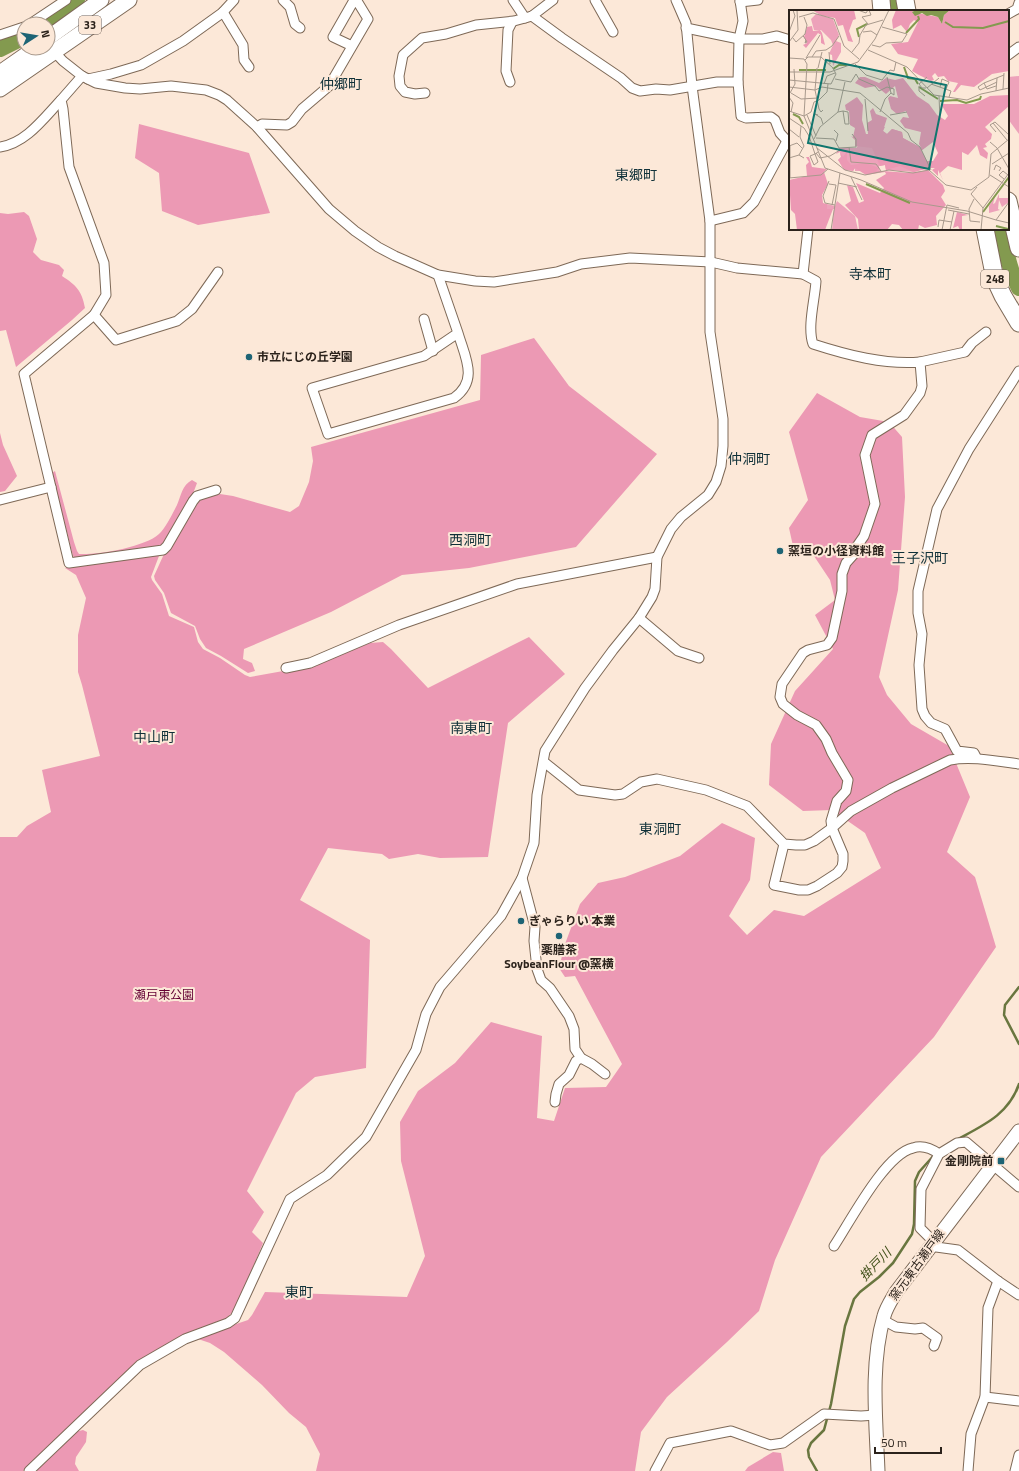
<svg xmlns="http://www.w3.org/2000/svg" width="1019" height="1471" font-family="'Titillium Web','Noto Sans JP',sans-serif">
<rect width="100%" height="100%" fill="#fce8d8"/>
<!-- green -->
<polygon fill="#eda2ba" points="1019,76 1019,134 1008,119 1008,77"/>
<!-- forest -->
<g fill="#ec99b4">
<polygon points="139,124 249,153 270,213 198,225 162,211 159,173 135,158"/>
<path d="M 24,212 L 29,216 L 37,239 L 33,252 L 41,260 L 59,265 L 64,270 L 62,276 C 76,285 82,291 85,308 L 72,320 L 16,367 L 6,330 L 0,331 L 0,213 L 8,214 Z"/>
<polygon points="534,338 569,386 657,454 576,547 469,568 402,575 331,612 244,649 243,659 252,663 255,671 248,673 221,656 206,648 200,639 195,626 171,613 164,593 155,580 154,576 164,554 170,549 182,524 201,499 220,494 233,496 290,512 299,506 309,482 313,461 311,447 480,400 481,355"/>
<polygon points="817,393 860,417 889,422 902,437 905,497 898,590 879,677 887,695 911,724 949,746 970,797 947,852 975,877 996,947 934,1037 821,1157 775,1260 759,1311 727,1342 667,1397 641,1432 635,1471 316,1471 320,1454 306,1427 289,1413 262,1385 224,1352 210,1343 195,1338 248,1320 252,1315 265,1292 407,1297 425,1256 401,1161 400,1122 418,1091 455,1063 491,1022 542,1036 537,1118 554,1121 565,1088 606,1087 622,1064 575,976 565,977 559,968 565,944 580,904 598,883 625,877 680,856 722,823 755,838 750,880 729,916 747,935 774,910 804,916 881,868 865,833 832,810 803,811 769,785 771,744 795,691 833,649 815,615 835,600 830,580 812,553 795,555 789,528 808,500 789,432"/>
<polygon points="0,433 3,445 17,476 5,491 0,492"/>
<path d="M 55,471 L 74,542 L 77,551 L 79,554 C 98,555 145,547 159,534 C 165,529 173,513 177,505 C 181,496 182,485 192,480 L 197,483 L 191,499 L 163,545 L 77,560 L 73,556 L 52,473 Z"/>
<polygon points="159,554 159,556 151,577 152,580 162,594 169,616 194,627 198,642 203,649 220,658 245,675 250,677 311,666 370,643 383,642 391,649 428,688 529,637 565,674 508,723 488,857 440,858 418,854 389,859 382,854 328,848 300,900 370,940 366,1068 315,1077 296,1093 247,1191 264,1212 252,1232 263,1243 236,1308 226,1319 142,1360 23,1471 0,1471 0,837 17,837 27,826 51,812 42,770 100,756 82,685 78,672 78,635 86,598 76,575 65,568"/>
<polygon points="83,1430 87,1432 86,1442 76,1457 75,1464 79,1471 36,1471 75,1432"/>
<polygon points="773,1452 781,1453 784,1471 745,1471 748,1467"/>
</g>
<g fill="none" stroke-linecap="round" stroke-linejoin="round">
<!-- stream -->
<g stroke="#69763f" stroke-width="2.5">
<polyline points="1019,987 1005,1005 1004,1015 1019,1044"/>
<path d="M 958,1139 C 984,1125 1009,1114 1019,1084"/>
<polyline points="817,1471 809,1457 808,1450 811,1443 824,1430 831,1404 845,1326 854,1299 860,1292 879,1277 893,1263 912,1234 914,1224 915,1181 919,1172 936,1153"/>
</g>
<!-- river -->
<g stroke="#839a4f" stroke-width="16">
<polyline points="895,0 896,11"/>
<polyline points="48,25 77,0"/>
<polyline points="0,49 24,37"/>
<path d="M 1002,229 C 1005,249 1009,270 1019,288"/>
</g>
<!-- street casing -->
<g stroke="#7e6957" stroke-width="11">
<g id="street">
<polyline points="283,0 290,7 295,24 300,28"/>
<polyline points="513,0 525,18"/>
<polyline points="595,0 613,32"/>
<polyline points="740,0 743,21 739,39 738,82 741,116 746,118 771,117 775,120 780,133 790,144"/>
<polyline points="740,2 758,0"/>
<polyline points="223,12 243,45 244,60 249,67"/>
<polyline points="1008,14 1017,9 1019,3"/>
<polyline points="532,16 562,38 621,78 632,88 640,91 656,89 670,90 717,82 738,82"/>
<polyline points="30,24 66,0"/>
<polyline points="686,28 739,39 763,39 777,36 790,40"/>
<polyline points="0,35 24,27"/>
<path d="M 48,45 L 63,61 L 82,76 L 96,83 L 125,88 L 140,89 L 171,86 L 206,90 L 219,95 L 227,100 L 257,127 L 329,209 L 355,231 L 378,247 L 395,256 L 438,275 L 475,281 L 494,282 L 557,272 L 581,264 L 630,258 L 711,262 L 737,268 L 803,274 L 816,281 C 815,299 807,327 813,344 C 847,355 885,365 920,362 L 922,386 L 920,393 L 904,415 L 872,435 L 865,455 L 875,504 L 864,536 L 855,549 L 854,554 L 846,563 L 842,574 L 842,591 L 832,638 L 827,645 L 808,650 L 803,653 L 782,684 L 780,697 L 783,704 L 797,715 L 816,725 L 826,739 L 832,753 L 848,780 L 846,791 L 837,801 L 831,821 L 832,828 L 843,854 L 843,861 L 842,867 L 837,873 L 817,886 L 808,890 L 799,890 L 774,885 L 784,844"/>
<polyline points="1008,55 1019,47"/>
<polyline points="82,76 61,100 63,109 69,167 104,263 106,295 94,315 24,374 69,563 163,550 167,546 193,501 197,496 216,490"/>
<polyline points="88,79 111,74 141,65 183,41 222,13 234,0"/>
<polyline points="510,82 506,71 508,30 512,22"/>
<polyline points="425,93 415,94 405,92 400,86 399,76 403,55 422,38 446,34 476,25 514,21 525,18 532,16 553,0"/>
<polyline points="257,127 262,124 287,125 292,122 302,109 329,86 368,19 357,1 353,2 333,37 352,46"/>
<path d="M 0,147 C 26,143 43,119 61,100"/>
<polyline points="710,221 743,213 754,202 787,141"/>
<polyline points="803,274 808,229"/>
<path d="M 438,275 L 458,333 L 424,356 L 312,388 L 328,434 L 454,398 C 479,380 465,357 458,333"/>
<polyline points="94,315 116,340 177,321 192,309 218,272"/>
<polyline points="424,319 433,351"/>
<polyline points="920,362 965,352 972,343 986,332"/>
<polyline points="0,500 51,487"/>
<polyline points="639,618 678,651 699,658"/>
<polyline points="286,668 310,663 399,625 517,584 657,557"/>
<polyline points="976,757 974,753 957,751 945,729 931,723 925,716 922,709 919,665 922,634 918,613 918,591 937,509 969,449 1019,371"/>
<path d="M 544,762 L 579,790 L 615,795 L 623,794 L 641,782 L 657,779 L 706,790 L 747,806 L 784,844 L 796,845 L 805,845 L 814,841 L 832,828 L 851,811 L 892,788 L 950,760 C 972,756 996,761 1019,764"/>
<polyline points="522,878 535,927 534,941 537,969 541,980 550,988 569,1016 574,1029 575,1049 581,1058 592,1064 605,1074"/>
<polyline points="555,1102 556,1094 559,1084 569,1075 576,1061 581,1058"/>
<polyline points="933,1241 920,1228 921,1189 939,1154 957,1143 966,1142 1019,1187"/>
<path d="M 834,1246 C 850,1222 885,1154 913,1148 C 922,1145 932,1149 939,1154"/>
<polyline points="929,1246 958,1250 998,1281 1019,1295"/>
<polyline points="883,1320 896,1327 915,1329 923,1328 937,1338 934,1346"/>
<polyline points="985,1397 1019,1401"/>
<polyline points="29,1471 140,1365 185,1339 228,1323 235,1318 290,1199 327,1175 366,1137 416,1050 426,1014 440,987 501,916 522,878 534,843 537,795 545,751 585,688 613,650 639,618 652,597 655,589 657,557 671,529 681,517 708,495 716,482 721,466 723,446 723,419 710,332 710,221 692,86 686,23 676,0"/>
<polyline points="655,1471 670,1443 731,1431 770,1445 783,1443 824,1414 861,1416 876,1415"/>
<polyline points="968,1471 971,1434 985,1397 988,1308 998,1281"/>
<polyline points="1015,1471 1019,1455"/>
</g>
</g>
<!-- secondary casing -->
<g stroke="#7e6957" stroke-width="15">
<path id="secondary" d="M 878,1471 C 876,1421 870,1364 884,1316 C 886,1308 892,1299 896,1292 L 1019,1131"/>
</g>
<!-- primary casing -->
<g stroke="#7e6957" stroke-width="17">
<g id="primary">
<polyline points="48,38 101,0"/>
<polyline points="0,73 36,48"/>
<polyline points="0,89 129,0"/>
</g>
</g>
<!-- highway casing -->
<g stroke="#7e6957" stroke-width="19">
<g id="highway">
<polyline points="881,0 882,11"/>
<polyline points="905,0 907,11"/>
<polyline points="1008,201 1019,248"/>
<polyline points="985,229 995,279 1003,296 1019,323"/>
</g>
</g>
<!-- street -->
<use href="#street" stroke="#fff" stroke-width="9"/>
<!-- secondary -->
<use href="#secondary" stroke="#fff" stroke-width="13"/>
<!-- primary -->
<use href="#primary" stroke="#fff" stroke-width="15"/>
<!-- highway -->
<use href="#highway" stroke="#fff" stroke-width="17"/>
</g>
<!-- markers -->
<g fill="#1e6475" stroke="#fce8d8" stroke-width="1.5">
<circle cx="249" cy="357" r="4"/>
<circle cx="780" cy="551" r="4"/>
<circle cx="521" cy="921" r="4"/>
<circle cx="559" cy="936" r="4"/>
<rect x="997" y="1157" width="8" height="8" rx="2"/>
</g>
<g text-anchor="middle" stroke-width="4" stroke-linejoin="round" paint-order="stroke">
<!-- shield labels -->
<g fill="#fce8d8" stroke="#6a5d54" stroke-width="1">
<rect x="79" y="16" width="22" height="18" rx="3"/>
<rect x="981" y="270" width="28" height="18" rx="3"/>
</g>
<g font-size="11" font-weight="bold" fill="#2b221b">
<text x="90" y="29">33</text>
<text x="995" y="283">248</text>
</g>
<!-- poi labels -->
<g font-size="12" font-weight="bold" fill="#2b221b" stroke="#fce8d8" text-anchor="start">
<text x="257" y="361">市立にじの丘学園</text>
<text x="788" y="555">窯垣の小径資料館</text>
<text x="529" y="925">ぎゃらりい 本業</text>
<text x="559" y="954" text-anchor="middle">薬膳茶<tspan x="559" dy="14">SoybeanFlour @窯横</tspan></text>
<text x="993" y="1165" text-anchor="end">金剛院前</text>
</g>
<!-- park labels -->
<g font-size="12" fill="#640033" stroke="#fce8d8">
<text x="164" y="999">瀬戸東公園</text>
</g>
<!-- street labels -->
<g font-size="12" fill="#2b221b" stroke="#fce8d8">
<text transform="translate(917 1265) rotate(-54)" y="4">窯元東古瀬戸線</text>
</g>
<!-- water labels -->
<g font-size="13" font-style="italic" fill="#42511a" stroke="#fce8d8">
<text transform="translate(875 1264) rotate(-46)" y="5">掛戸川</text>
</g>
<!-- quarter labels -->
<g font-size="14" fill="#103139" stroke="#fce8d8">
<text x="341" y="89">仲郷町</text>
<text x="636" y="180">東郷町</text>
<text x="870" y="279">寺本町</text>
<text x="749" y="464">仲洞町</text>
<text x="470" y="545">西洞町</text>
<text x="920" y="563">王子沢町</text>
<text x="471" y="733">南東町</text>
<text x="154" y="742">中山町</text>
<text x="660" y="834">東洞町</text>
<text x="299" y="1297">東町</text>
</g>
</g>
<!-- overview -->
<g transform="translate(789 10)">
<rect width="220" height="220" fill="#fce8d8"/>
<path d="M 27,4 L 44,9 L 50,25 L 47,31 L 52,33 L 52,42 L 44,56 L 43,45 L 40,44 L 44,35 L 42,30 L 32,20 L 25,20 L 22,9 ZM 96,117 L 94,121 L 98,124 L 103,119 L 113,122 L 114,128 L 131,137 L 140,156 L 126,162 L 97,160 L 96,155 L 90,156 L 91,161 L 66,161 L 66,158 L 64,161 L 49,150 L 52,147 L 51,142 L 47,144 L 50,138 L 67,138 L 79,125 L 79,119 ZM 210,184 L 210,188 L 219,188 L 220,192 L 213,197 L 210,190 L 209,199 L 211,200 L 200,203 L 200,196 L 206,187 L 204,194 L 206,193 ZM 48,191 L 66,206 L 69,220 L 43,220 L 45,199 L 38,199 L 38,194 L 46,196 Z" fill="#eda2ba"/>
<path d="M 23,0 L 65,0 L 67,9 L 64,10 L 60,21 L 64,32 L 59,31 L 54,15 L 49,16 L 46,8 L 33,6 ZM 107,0 L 127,0 L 123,2 L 149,7 L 153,14 L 155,5 L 161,0 L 220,0 L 220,61 L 203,64 L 185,77 L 172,75 L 166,82 L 164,82 L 169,73 L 159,71 L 155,66 L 149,67 L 146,63 L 143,66 L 145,70 L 142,71 L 130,65 L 123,61 L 129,49 L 109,44 L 102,34 L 119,32 L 129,12 L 125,10 L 121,14 L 118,22 L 112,15 L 104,19 L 103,10 ZM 23,16 L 24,21 L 31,20 L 33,23 L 36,35 L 32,33 L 32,25 L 29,23 L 17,38 L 14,35 L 18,33 L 15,27 L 18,17 ZM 76,67 L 90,73 L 97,68 L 106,70 L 114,68 L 128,86 L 140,94 L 148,105 L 156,110 L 159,106 L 152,94 L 185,94 L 201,86 L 220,85 L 220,96 L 196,117 L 203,124 L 202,129 L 196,134 L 198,137 L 194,138 L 199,143 L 198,149 L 191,145 L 188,135 L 179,145 L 173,142 L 173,160 L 159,156 L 151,163 L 154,170 L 149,160 L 149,166 L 143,160 L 146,158 L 142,158 L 138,151 L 144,151 L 149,143 L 144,132 L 132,141 L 142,158 L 124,162 L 111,156 L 97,160 L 96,155 L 91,156 L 83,138 L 66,136 L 66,130 L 62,126 L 64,127 L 66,118 L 61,115 L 60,101 L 57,100 L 56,95 L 68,87 L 74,95 L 73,110 L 77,124 L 79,124 L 78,113 L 83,110 L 81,101 L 84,98 L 87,104 L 98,108 L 94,121 L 98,124 L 103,119 L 113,122 L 114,128 L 132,138 L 130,134 L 132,122 L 116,118 L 111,111 L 114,107 L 120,108 L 117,101 L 108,104 L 102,99 L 99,88 L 101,86 L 109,88 L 106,76 L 97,84 L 87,76 L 76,78 L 66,73 L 71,67 ZM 58,140 L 58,150 L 62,155 L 77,153 L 90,158 L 87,161 L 94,161 L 120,163 L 139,160 L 154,175 L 156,181 L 152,187 L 157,195 L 147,206 L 148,215 L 136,218 L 130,215 L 129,220 L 114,220 L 110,215 L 103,214 L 98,220 L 70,220 L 69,209 L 56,195 L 62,191 L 58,175 L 64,177 L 70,193 L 75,191 L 67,173 L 91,183 L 95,178 L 87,170 L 97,164 L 96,162 L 77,165 L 66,158 L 64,161 L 55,160 L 49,150 L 52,147 L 51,142 L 54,147 L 57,143 L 54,141 ZM 17,147 L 20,147 L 23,157 L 38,159 L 35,162 L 39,174 L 33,185 L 34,193 L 38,194 L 38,199 L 44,199 L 36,220 L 8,220 L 6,204 L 2,200 L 0,170 L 18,166 L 17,155 L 20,152 ZM 168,202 L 179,205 L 173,206 L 173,219 L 176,220 L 171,220 L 169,216 L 164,218 Z" fill="#ec99b4"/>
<path d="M 127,0 L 161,0 L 155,5 L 153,14 L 149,7 L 142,5 L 138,6 L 133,3 L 126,6 L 123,2 Z" fill="#839a4f"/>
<path fill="none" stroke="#839a4f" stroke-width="2" d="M 156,12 L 164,17 L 194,18 L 220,11M 117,23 L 130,9 L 129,6M 70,27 L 68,19 L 78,14M 115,57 L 119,68 L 126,69 L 129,74M 44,59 L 50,55 L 58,55M 10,60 L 37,60M 130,77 L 149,89M 151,91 L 168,90 L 177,93 L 191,89 L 192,86M 4,104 L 10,107 L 14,114M 77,174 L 121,193M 194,202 L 220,167M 207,216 L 219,219"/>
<path fill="none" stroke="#a8998c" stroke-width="1" d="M 69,0 L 77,3 L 79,0M 10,7 L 24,3 L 45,9 L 55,36 L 70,49M 79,14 L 73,7 L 82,5 L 80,0M 0,22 L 6,6 L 4,0M 74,22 L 82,21 L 88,25M 14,26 L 15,27 L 18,32 L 16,33 L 17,30M 4,28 L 7,32 L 16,24 L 18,15 L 15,7M 0,32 L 9,20 L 8,0M 83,35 L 91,37 L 97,33 L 113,32 L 118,24 L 93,17M 79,40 L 118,57 L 145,85 L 178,90 L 192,84 L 220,78M 40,42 L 41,54M 63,42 L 70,33 L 71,25 L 77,15 L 94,10M 23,47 L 27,41 L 37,40 L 43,36 L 50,26M 0,48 L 15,49 L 18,54 L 15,106 L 22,102 L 25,92 L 30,90M 17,48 L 31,25M 16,50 L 19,47 L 32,47 L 44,58M 66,54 L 77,65 L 93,70 L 101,60 L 105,61 L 107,52M 28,58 L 26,80 L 30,99 L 32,102 L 34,100M 29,58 L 33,42M 0,62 L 41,62 L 69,52 L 86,29 L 100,0M 46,69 L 62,72 L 67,64 L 70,69 L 86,76 L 90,81 L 98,77 L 105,79 L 105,85 L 102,83M 0,70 L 42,74 L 47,64 L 44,58M 195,73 L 198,79 L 207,76M 35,74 L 38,66 L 46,63M 142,74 L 162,81 L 160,87M 130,76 L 130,81 L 136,86M 0,77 L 26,80 L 33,77 L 71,83 L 119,123 L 122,130 L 131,137 L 142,160M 151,77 L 153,69 L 160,72 L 157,79M 137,78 L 133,78 L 130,74 L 138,67M 138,78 L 150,68M 214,79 L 215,63M 191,80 L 189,77 L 195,73 L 215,65M 191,80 L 208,72M 207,81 L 208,68M 1,83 L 6,74 L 5,59M 2,83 L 12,89 L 29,88M 150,86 L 151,110M 0,87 L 4,93 L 2,102M 76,89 L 79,121M 30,90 L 38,82 L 39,74M 0,101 L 15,106M 49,102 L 54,101 L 56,114 L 60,114 L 59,102 L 54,101M 91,102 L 96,89 L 102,83 L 98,67M 18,105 L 27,126M 29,105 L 26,104 L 32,108 L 34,114M 101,105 L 118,102M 15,106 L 36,158 L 72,170 L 123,192 L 178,201 L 207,210M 0,108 L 15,118 L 20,126 L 26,144 L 29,152 L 25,155 L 21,146 L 26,144 L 29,142M 204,113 L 218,130M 0,119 L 10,127M 45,120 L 49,124 L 47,131M 207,122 L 201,115 L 206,112 L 220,125M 27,128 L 45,129 L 50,138 L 67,137 L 67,129 L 63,124M 25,129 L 31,117 L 49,102 L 56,72M 201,132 L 208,138 L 220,159M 0,136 L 8,133 L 13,138M 60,137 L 62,152 L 87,154 L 92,161M 28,138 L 56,160 L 76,165 L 100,160 L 124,163 L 140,160 L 157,175 L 182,180 L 200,167 L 202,144 L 220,129M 27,143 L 31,148 L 41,146 L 51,140M 10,145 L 15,136 L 11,127 L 12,116M 0,148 L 10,145 L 15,148M 203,154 L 220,143M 205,160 L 207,155 L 212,158 L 210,161M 201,165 L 220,177M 62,167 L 73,190M 0,168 L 32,165 L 39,159M 1,168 L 1,136M 215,169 L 210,165 L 214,161 L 219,165M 40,171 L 34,186 L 36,193 L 46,195M 49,173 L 68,177M 40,174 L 47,175 L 43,195M 188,177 L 182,184 L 194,198M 185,189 L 180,199 L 181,211 L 191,212M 159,200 L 180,204M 207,210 L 220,192M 207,210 L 220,213M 149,217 L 150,210 L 163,212M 42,220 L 51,163M 153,220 L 158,195 L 170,198M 161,220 L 165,201M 192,220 L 194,198 L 220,163"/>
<path fill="#0f766e" fill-opacity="0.15" stroke="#0f766e" stroke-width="2" d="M 37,50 L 157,75 L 140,159 L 19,133 Z"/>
<rect width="220" height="220" fill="none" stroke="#2b221b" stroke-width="2"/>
</g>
<!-- north arrow -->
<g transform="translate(36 36) rotate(78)"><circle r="19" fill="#fce8d8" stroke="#a8998c"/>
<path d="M0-3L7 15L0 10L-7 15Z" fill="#1e6475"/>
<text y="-6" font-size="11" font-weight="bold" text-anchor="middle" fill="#2b221b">N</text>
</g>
<!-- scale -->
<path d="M875 1447v6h66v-6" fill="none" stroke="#2b221b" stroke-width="2"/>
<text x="881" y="1447" font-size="12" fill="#2b221b" stroke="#fce8d8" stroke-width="3" paint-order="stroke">50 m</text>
</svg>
